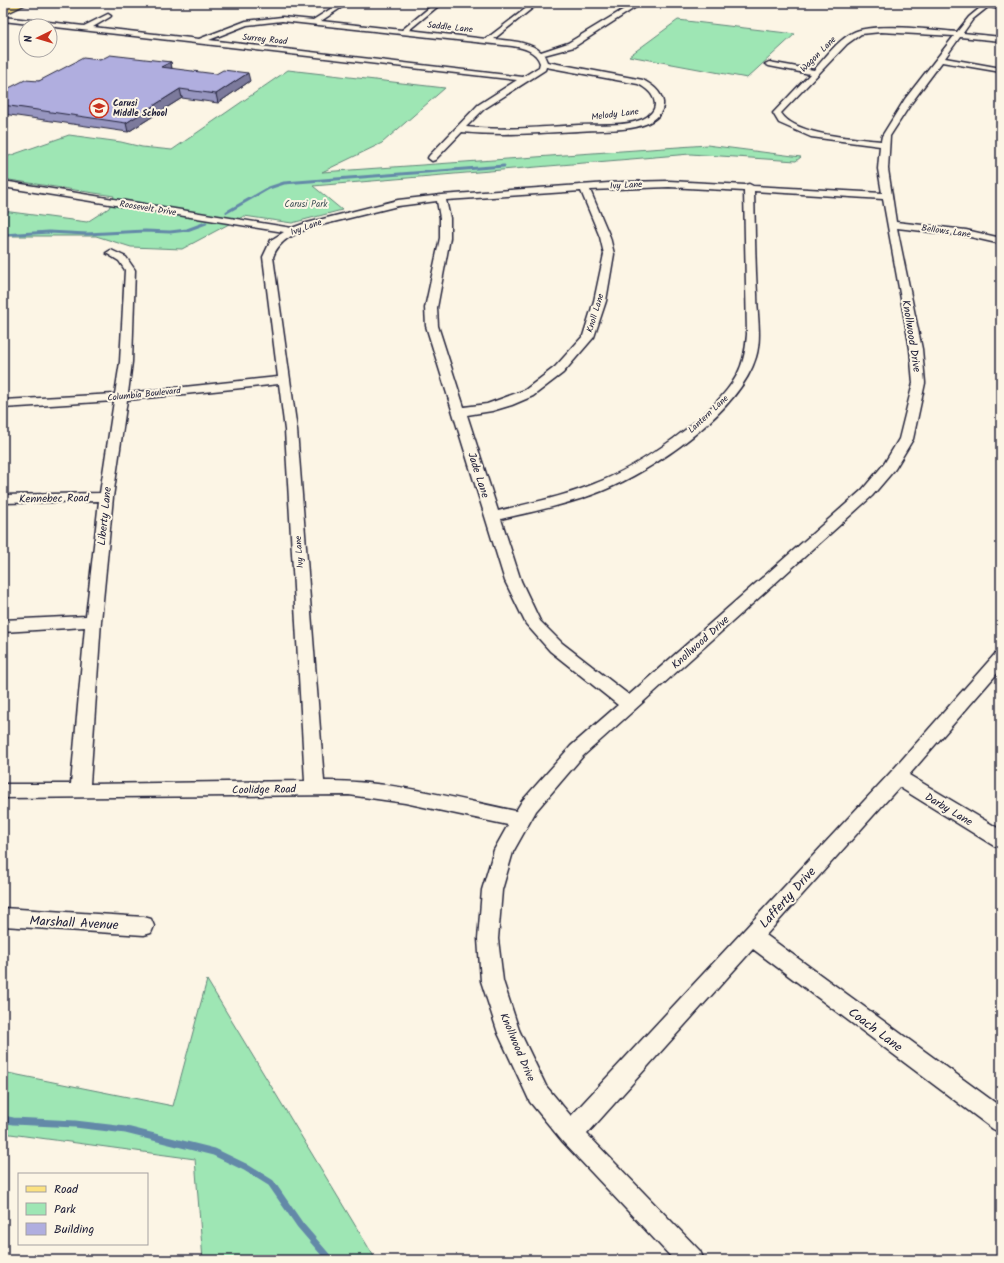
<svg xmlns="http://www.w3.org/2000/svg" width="1004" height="1263" font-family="Kalam,sans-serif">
<rect width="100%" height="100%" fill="#fcf5e5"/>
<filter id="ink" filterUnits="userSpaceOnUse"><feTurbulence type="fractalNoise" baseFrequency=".025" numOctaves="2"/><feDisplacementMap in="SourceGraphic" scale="8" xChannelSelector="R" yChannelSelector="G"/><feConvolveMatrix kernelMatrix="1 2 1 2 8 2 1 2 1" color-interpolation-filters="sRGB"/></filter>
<g filter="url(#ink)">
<!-- green -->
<g fill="#9ee6b4" stroke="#608478">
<polygon points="678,20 795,34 747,78 629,56"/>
<polygon points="288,70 445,88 382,143 322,172 707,145 801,157 796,161 690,154 313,186 342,210 292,223 244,216 182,249 131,247 96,236 3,236 3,211 87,222 109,208 114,196 3,179 3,158 69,135 121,142 142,147 172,150"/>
<polygon points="207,980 376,1260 203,1260 195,1159 3,1133 3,1072 173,1106"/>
</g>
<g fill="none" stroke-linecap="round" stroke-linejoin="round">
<!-- stream-far1 -->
<g stroke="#6489a8" stroke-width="3">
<polyline points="227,212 269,188 284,183 504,166"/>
<polyline points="3,235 49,232 87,234 145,231 170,232 187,230 206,223"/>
</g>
<!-- stream -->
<polyline stroke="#6489a8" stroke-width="7" points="3,1119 13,1121 75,1124 126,1130 214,1152 245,1167 271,1183 300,1225 330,1260"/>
<!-- street casing -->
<g stroke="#22223b" stroke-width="3">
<g id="street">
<path d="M 340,3 L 348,3 L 321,21 L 402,30 L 435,3 L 442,3 L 409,30 L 486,39 L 533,3 L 536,5 L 535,6 L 494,39 C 509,41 529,41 541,52 L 568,43 L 634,3 L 640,3 L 639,5 L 574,47 L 544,55 L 547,62 L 643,80 C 652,85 661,91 663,102 C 664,112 656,119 648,123 C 627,132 601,129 578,131 C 539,133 501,136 462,132 L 435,160 L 432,161 L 428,158 L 429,156 L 478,105 L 517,80 L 3,21 L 3,17 L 84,26 L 108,14 L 111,16 L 110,17 L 93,27 L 199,39 L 246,21 L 282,17 L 313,20 ZM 282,21 L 512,46 C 524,48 536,51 540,63 L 539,67 L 523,77 L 209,40 L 247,25 ZM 546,67 L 638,84 C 646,88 654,94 655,104 C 655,111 649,116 643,119 C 624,127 599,124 579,125 C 541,127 504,131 466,127 L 484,109 L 545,70 Z"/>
<path d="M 986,3 L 993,3 L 973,19 L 963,33 L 1001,37 L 1001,41 L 960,37 L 945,58 L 1001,68 L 1001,72 L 942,62 L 912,102 L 890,136 L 888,169 L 896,222 L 966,230 L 1001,238 L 1001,244 L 966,236 L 897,228 L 922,349 L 925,383 L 913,439 L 895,469 L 872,496 L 583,756 L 536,811 L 513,852 L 502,890 L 498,939 L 503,981 L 519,1030 L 546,1086 L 571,1116 L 891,772 L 995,654 L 1001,652 L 1001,669 L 909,775 L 1001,830 L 1001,848 L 994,846 L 899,787 L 766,935 L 1001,1107 L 1001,1133 L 993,1129 L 753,949 L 587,1134 L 700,1251 L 704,1260 L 674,1260 L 563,1142 L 530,1102 L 498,1033 L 481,981 L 478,939 L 482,890 L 494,850 L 508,825 L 405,803 L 349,795 L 3,798 L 3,784 L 71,784 L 85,627 L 3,632 L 3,620 L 86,616 L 99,501 L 3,503 L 3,495 L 100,493 L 114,401 L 3,408 L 3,400 L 115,394 L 120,362 L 125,270 L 119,261 L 106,253 L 111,250 L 126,257 L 135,270 L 132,362 L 128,393 L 278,377 L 263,257 L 271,240 L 284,232 L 3,187 L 3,181 L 292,228 L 303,224 L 398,200 L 441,195 L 623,182 L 669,181 L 745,185 L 749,184 L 753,186 L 882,193 L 878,169 L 880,146 L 811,137 L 779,123 L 773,113 L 810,74 L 769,66 L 765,64 L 769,62 L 814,70 C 825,58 837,41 852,33 C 872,22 932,30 957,32 L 969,17 ZM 881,32 L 954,36 L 905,99 L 882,136 L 881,141 C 856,138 795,136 781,113 L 847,44 L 861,34 ZM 669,187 L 744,191 L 747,334 C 746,348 744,362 737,375 C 714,417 638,467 594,484 C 563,497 530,503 498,511 L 467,415 L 492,411 L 512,405 L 533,396 L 563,373 L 594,337 L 606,301 L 614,254 L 610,237 L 590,190 ZM 581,191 L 600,237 L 604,254 L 594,301 L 583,336 L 555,367 L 525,390 L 487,404 L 464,407 L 438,326 L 437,308 L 450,238 L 450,218 L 446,200 ZM 754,191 L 883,199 L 910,349 L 913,383 L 899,439 L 884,464 L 862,490 L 629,695 L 562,643 L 540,621 L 521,581 L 501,519 C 535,511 570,504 602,491 C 653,471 740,411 756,357 C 762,338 757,314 757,294 C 755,260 755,226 754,191 ZM 437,201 L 440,218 L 440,238 L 425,308 L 426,326 L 505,581 L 526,624 L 550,651 L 618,705 L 571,746 L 522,801 L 516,811 C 453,798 389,780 324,781 L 297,430 L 273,257 C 279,240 294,234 309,228 L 398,206 ZM 279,384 L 285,430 L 305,781 L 90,784 L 101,621 L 113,497 L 127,400 Z"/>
<polygon points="3,908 144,917 151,919 154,926 151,933 144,935 3,926"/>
</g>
</g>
<!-- primary casing -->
<g stroke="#22223b" stroke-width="3">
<g id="primary">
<polygon points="16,3 28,3 3,15 3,9"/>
<polygon points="978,3 1001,3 1001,9 982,6"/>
</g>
</g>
<!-- street -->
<use href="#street" fill="#fcf5e5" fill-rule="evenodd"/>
<!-- primary -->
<use href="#primary" fill="#fbe180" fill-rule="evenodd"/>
</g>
<!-- wall -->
<polygon fill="#9796c0" stroke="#22223b" points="100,60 171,62 172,69 250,81 218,103 182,98 128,132 3,114 3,91 39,81"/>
<!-- shaded-wall -->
<g fill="#7b7a9c" stroke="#22223b">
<polygon points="171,62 172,70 161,67"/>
<polygon points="248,73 250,81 218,103 216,94"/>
<polygon points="180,89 182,98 128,132 126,123"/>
</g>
<!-- building -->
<polygon fill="#b0aedf" stroke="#22223b" points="110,55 171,62 161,67 216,74 223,70 248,73 216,94 180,89 126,123 3,105 3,91 25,80 39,81 83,58 100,60"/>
</g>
<!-- icons -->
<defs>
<g id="school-ring" transform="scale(1)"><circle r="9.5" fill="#fcf5e5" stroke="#c8321e" stroke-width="1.5"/><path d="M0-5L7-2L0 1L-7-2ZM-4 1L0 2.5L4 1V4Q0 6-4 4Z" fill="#c8321e"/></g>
</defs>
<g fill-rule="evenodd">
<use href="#school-ring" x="99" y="108"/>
</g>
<g text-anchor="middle" stroke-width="4" stroke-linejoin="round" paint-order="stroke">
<!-- far-street labels -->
<g font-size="9" fill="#22223b" stroke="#fcf5e5">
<text transform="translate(450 27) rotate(6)" y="3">Saddle Lane</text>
<text transform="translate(265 39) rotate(6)" y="3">Surrey Road</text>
<text transform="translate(818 54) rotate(-45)" y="3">Wagon Lane</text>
<text transform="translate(615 114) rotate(-7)" y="3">Melody Lane</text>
<text transform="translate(626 185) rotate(-3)" y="3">Ivy Lane</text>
<text transform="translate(148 208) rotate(9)" y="3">Roosevelt Drive</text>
<text transform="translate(306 227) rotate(-20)" y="3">Ivy Lane</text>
<text transform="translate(946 231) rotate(8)" y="3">Bellows Lane</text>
<text transform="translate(595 313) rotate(-73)" y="3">Knoll Lane</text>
<text transform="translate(144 394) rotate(-6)" y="3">Columbia Boulevard</text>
<text transform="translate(708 414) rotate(-43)" y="3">Lantern Lane</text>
<text transform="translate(299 552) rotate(-94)" y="3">Ivy Lane</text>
</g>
<!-- far-poi labels -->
<g font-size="9" font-weight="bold" fill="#22223b" stroke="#fcf5e5" text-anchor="start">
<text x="113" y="106">Carusi<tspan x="113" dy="10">Middle School</tspan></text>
</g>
<!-- far-park labels -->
<g font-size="9" fill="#415359" stroke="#fcf5e5">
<text x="306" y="207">Carusi Park</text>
</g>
<!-- street labels -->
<g font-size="11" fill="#22223b" stroke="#fcf5e5">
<text transform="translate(912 336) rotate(81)" y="4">Knollwood Drive</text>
<text transform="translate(479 475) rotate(72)" y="4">Jade Lane</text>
<text transform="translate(54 498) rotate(-1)" y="4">Kennebec Road</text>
<text transform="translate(104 516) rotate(-84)" y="4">Liberty Lane</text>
<text transform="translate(700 642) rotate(-42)" y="4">Knollwood Drive</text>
<text transform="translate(264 789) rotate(-1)" y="4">Coolidge Road</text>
<text transform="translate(949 809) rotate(31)" y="4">Darby Lane</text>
<text transform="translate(518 1047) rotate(67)" y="4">Knollwood Drive</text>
</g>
<!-- near-street labels -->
<g font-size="13" fill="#22223b" stroke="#fcf5e5">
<text transform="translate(787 897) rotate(-48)" y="5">Lafferty Drive</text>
<text transform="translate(74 922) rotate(3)" y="5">Marshall Avenue</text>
<text transform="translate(876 1029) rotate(37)" y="5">Coach Lane</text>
</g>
</g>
<!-- margin -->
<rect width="1004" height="1263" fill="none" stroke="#fcf5e5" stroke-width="16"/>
<rect x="8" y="8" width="988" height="1247" fill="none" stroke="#22223b" stroke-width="1.5" filter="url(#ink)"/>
<!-- legend -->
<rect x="18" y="1173" width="130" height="72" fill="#fcf5e5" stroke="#a5a1a1"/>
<rect x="26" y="1186" width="20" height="6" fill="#fbe180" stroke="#a5a1a1"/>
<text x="54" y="1193" font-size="12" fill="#22223b">Road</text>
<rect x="26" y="1203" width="20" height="12" fill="#9ee6b4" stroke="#a5a1a1"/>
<text x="54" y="1213" font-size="12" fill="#22223b">Park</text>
<rect x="26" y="1223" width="20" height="12" fill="#b0aedf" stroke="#a5a1a1"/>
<text x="54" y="1233" font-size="12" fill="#22223b">Building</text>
<!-- north arrow -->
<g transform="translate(38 38) rotate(265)"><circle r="19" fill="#fcf5e5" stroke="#a5a1a1"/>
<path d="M0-3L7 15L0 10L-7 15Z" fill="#c8321e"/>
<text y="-6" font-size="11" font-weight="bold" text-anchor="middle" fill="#22223b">N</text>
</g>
</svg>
